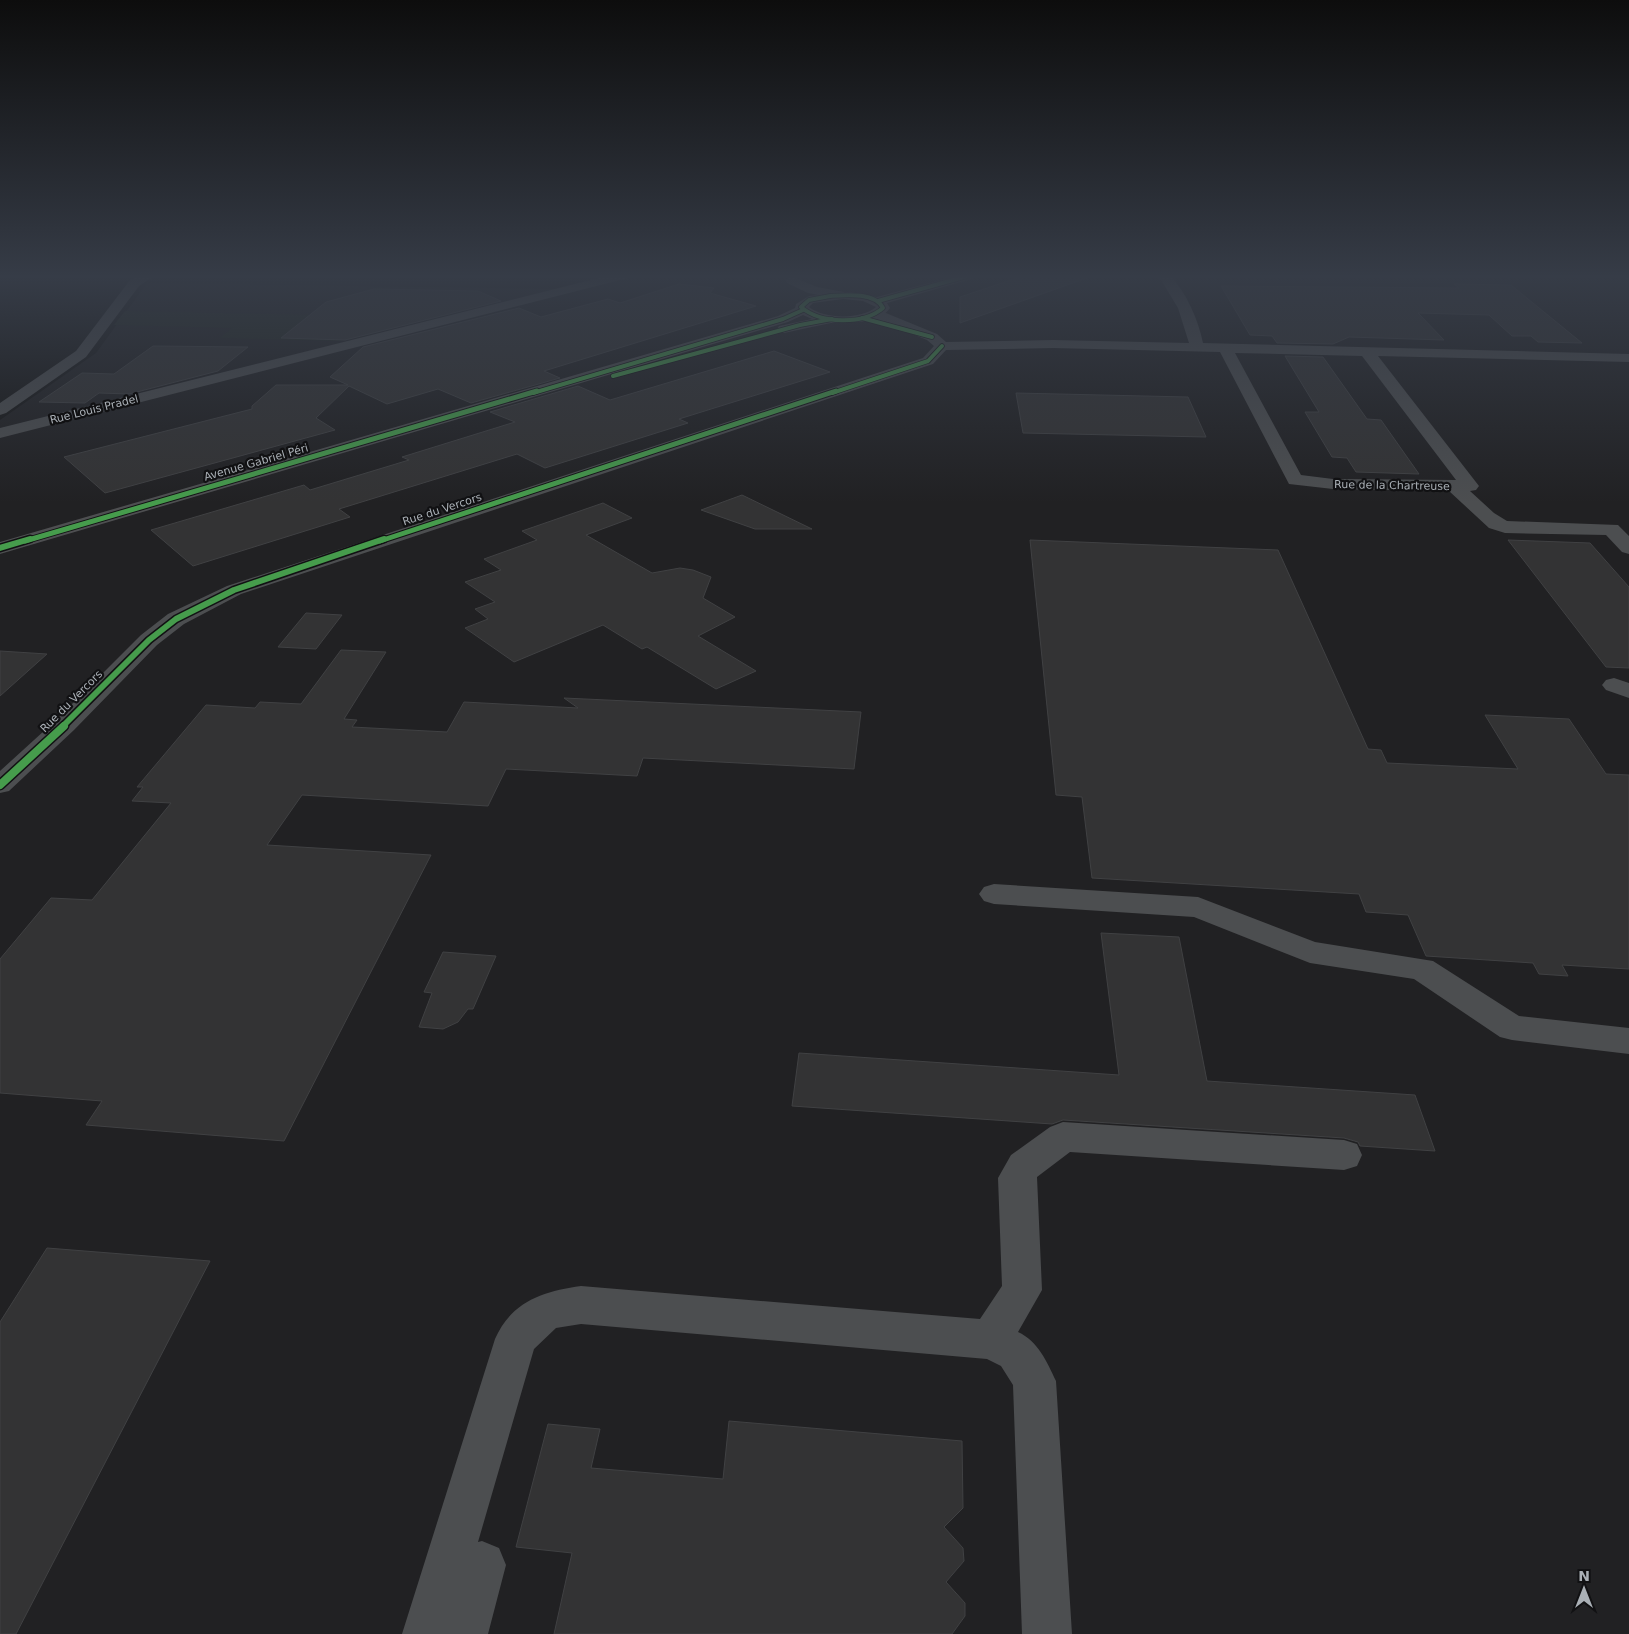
<svg xmlns="http://www.w3.org/2000/svg" width="1629" height="1634" font-family="'DejaVu Sans',sans-serif">
<rect width="100%" height="100%" fill="#171717"/>
<!-- built -->
<polygon fill="#212123" points="607,275 1629,275 1629,1634 0,1634 0,420 96,353 147,283 554,289"/>
<!-- green -->
<polygon fill="#212721" points="125,311 369,316 340,341 220,338 232,328 114,325"/>
<!-- building -->
<g fill="#333334" stroke="#404143">
<polygon points="1026,275 1086,275 1087,278 960,323 960,297"/>
<polygon points="679,284 714,288 710,293 756,306 544,371 560,378 471,403 438,389 387,404 349,386 316,418 335,430 105,493 64,457 252,409 252,406 276,385 348,385 330,377 363,347 519,308 541,317 608,299 620,303"/>
<polygon points="1454,284 1511,285 1582,343 1538,342 1531,336 1512,336 1489,315 1418,313 1444,340 1349,337 1333,344 1277,343 1272,336 1250,335 1221,286 1459,288"/>
<polygon points="374,289 478,291 501,301 345,340 281,338 326,302"/>
<polygon points="153,346 248,347 218,371 129,394 99,393 85,403 39,402 82,373 114,374"/>
<polygon points="774,351 830,372 679,419 688,423 545,468 517,454 339,509 350,517 193,566 151,530 304,485 310,490 409,460 402,457 515,422 490,412 578,386 610,400"/>
<polygon points="1285,356 1323,357 1367,419 1381,420 1419,474 1356,472 1347,458 1332,457 1305,412 1319,412"/>
<polygon points="1016,393 1188,397 1206,437 1023,433"/>
<polygon points="742,495 812,529 755,529 701,510"/>
<polygon points="603,503 632,518 586,535 652,573 680,568 693,570 711,577 703,598 735,617 698,636 756,671 716,689 647,647 642,649 603,625 514,662 465,628 488,619 475,609 495,602 465,582 501,570 484,559 537,540 522,531"/>
<polygon points="1030,540 1278,550 1368,749 1381,750 1387,763 1518,769 1485,715 1569,719 1606,774 1629,775 1629,969 1562,965 1568,976 1539,974 1533,963 1426,956 1408,915 1366,912 1359,894 1092,878 1082,797 1056,795"/>
<polygon points="1508,540 1590,543 1629,587 1629,668 1606,667"/>
<polygon points="306,613 342,615 316,649 278,647"/>
<polygon points="341,650 386,652 344,719 357,720 352,727 447,732 464,702 578,708 564,698 861,712 854,769 643,758 637,776 506,769 488,806 302,795 267,845 431,855 284,1141 86,1125 102,1101 0,1093 0,959 51,898 92,900 171,803 132,801 143,787 137,787 206,705 255,708 260,702 301,704"/>
<polygon points="0,651 47,654 0,696"/>
<polygon points="1101,933 1179,937 1207,1081 1415,1095 1435,1151 1360,1146 1358,1142 1344,1138 1063,1120 1052,1124 792,1106 799,1053 1119,1075"/>
<polygon points="443,952 496,956 473,1009 468,1009 458,1022 443,1029 419,1027 432,993 424,992"/>
<polygon points="47,1248 210,1261 16,1634 0,1634 0,1322"/>
<polygon points="729,1421 962,1441 963,1508 944,1527 963,1548 964,1561 946,1582 965,1603 965,1616 952,1634 554,1634 572,1553 516,1547 548,1424 600,1429 591,1468 723,1479"/>
</g>
<g fill="none" stroke-linecap="round" stroke-linejoin="round">
<!-- minor -->
<g fill="#4c4e50" fill-rule="evenodd">
<polygon points="141,275 156,275 139,286 86,357 6,413 0,415 0,403 76,351 130,280"/>
<polygon points="611,275 630,275 628,278 0,438 0,428"/>
<path d="M 1158,275 L 1170,275 C 1187,294 1198,319 1203,343 L 1629,354 L 1629,362 L 1378,356 L 1479,486 L 1476,490 L 1470,491 L 1494,513 L 1507,521 L 1618,525 L 1629,536 L 1629,554 L 1622,552 L 1606,535 L 1505,533 L 1489,528 L 1449,491 L 1333,489 L 1289,484 L 1220,352 L 1053,348 L 946,350 L 933,364 L 241,594 L 184,624 L 157,645 L 74,730 L 9,791 L 0,793 L 0,771 L 56,720 L 141,635 L 168,614 L 227,586 L 923,358 L 934,346 L 927,340 L 871,317 L 869,314 L 871,311 L 881,311 L 937,334 L 946,342 L 1053,340 L 1189,343 L 1178,308 ZM 1235,353 L 1362,356 L 1456,480 L 1333,479 L 1301,475 Z"/>
<polygon points="1621,275 1629,275 1629,280"/>
<polygon points="791,276 817,287 844,292 846,295 839,299 808,293 787,283 785,280"/>
<polygon points="1614,678 1629,683 1629,698 1606,690 1602,685 1606,680"/>
<polygon points="994,884 1198,897 1315,942 1433,961 1519,1016 1629,1028 1629,1054 1512,1040 1500,1037 1414,979 1310,963 1194,917 994,904 984,901 979,894 984,887"/>
<path d="M 1063,1122 L 1344,1140 L 1357,1144 L 1362,1155 L 1357,1166 L 1344,1170 L 1070,1152 L 1037,1177 L 1042,1290 L 1018,1332 C 1038,1341 1047,1362 1056,1381 L 1072,1634 L 1022,1634 L 1013,1385 L 1001,1366 L 987,1359 L 581,1324 L 556,1328 L 534,1349 L 478,1542 L 482,1541 L 499,1548 L 506,1565 L 488,1634 L 402,1634 L 495,1339 C 511,1302 543,1291 581,1286 L 980,1319 L 1002,1286 L 998,1178 L 1011,1155 L 1050,1127 Z"/>
</g>
<!-- major -->
<path fill="#4e4f51" fill-rule="evenodd" d="M 959,275 L 977,275 L 975,278 L 887,303 L 890,308 C 876,327 851,320 831,323 C 815,326 799,330 784,333 L 777,329 L 779,326 L 812,319 L 803,315 L 788,322 L 0,554 L 0,542 L 778,316 L 795,308 L 796,304 L 809,296 L 850,292 L 877,297 ZM 843,299 L 863,301 L 876,307 C 861,320 824,319 809,307 L 813,303 Z"/>
<!-- cycleway-far3 casing -->
<g stroke="#111113" stroke-width="5.5">
<g id="cycleway-far3">
<path d="M 830,296 C 845,295 875,292 883,308 C 863,325 821,324 801,307 L 809,300 Z"/>
<polyline points="878,301 971,275"/>
<polyline points="862,318 932,337"/>
<polyline points="613,376 800,325 832,319"/>
<polyline points="533,393 783,319 803,310"/>
<polyline points="832,393 928,361 942,346"/>
</g>
</g>
<!-- cycleway-far2 casing -->
<g stroke="#111113" stroke-width="7">
<g id="cycleway-far2">
<polyline points="25,541 537,391"/>
<polyline points="380,541 836,391"/>
</g>
</g>
<!-- cycleway-far1 casing -->
<g stroke="#111113" stroke-width="9">
<g id="cycleway-far1">
<polyline points="0,548 30,539"/>
<polyline points="62,727 149,640 176,619 234,590 384,539"/>
</g>
</g>
<!-- cycleway casing -->
<g stroke="#111113" stroke-width="11">
<polyline id="cycleway" points="0,785 64,726"/>
</g>
<!-- cycleway-far3 -->
<use href="#cycleway-far3" stroke="#469c4c" stroke-width="4"/>
<!-- cycleway-far2 -->
<use href="#cycleway-far2" stroke="#469c4c" stroke-width="5"/>
<!-- cycleway-far1 -->
<use href="#cycleway-far1" stroke="#469c4c" stroke-width="6"/>
<!-- cycleway -->
<use href="#cycleway" stroke="#469c4c" stroke-width="8"/>
</g>
<!-- sky -->
<linearGradient id="sky" x2="0" y2="1"><stop stop-color="#0d0d0d"/><stop offset="0.55" stop-color="#363c47"/><stop offset="1" stop-color="#363c47" stop-opacity="0"/></linearGradient>
<rect width="1629" height="503" fill="url(#sky)"/>
<g text-anchor="middle" stroke-width="4.5" stroke-linejoin="round" paint-order="stroke">
<!-- far-street labels -->
<g font-size="11" fill="#aab0b6" stroke="#111113">
<text transform="translate(94 409) rotate(-14)" y="4">Rue Louis Pradel</text>
<text transform="translate(256 462) rotate(-16)" y="4">Avenue Gabriel Péri</text>
<text transform="translate(1392 485) rotate(1)" y="4">Rue de la Chartreuse</text>
<text transform="translate(442 509) rotate(-18)" y="4">Rue du Vercors</text>
<text transform="translate(71 701) rotate(-45)" y="4">Rue du Vercors</text>
</g>
</g>
<!-- north arrow -->
<g transform="translate(1584 1589)" stroke="#111113" stroke-width="4" paint-order="stroke">
<path d="M0-4L9 19L0 12L-9 19Z" fill="#aab0b6"/>
<text y="-8" font-size="14" font-weight="bold" text-anchor="middle" fill="#aab0b6">N</text>
</g>
</svg>
